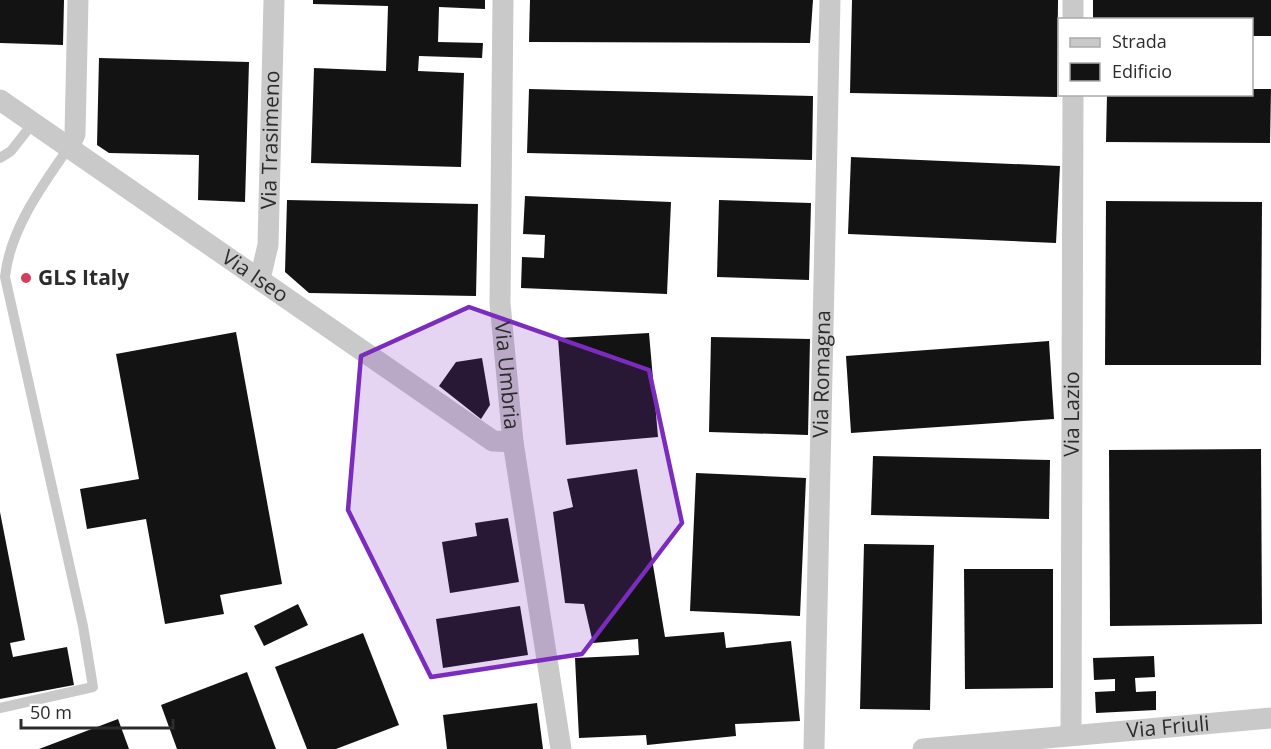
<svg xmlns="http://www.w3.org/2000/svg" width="1271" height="749" font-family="'Open Sans',sans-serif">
<rect width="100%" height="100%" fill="#fff"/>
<!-- building -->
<g fill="#131313">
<polygon points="0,0 64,0 63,45 0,43"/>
<polygon points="313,0 485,0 485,9 439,7 438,42 483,43 482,58 419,56 418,71 464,73 461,167 311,163 314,68 386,71 388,6 313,4"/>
<polygon points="530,0 813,0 810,43 529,42"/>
<polygon points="852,0 1058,0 1057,97 850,93"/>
<polygon points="1093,0 1271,0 1271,36 1252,36 1252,20 1093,20"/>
<polygon points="99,58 249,62 245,202 198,200 199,155 109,153 97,145"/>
<polygon points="529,89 813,96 812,160 527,153"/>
<polygon points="1252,89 1271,89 1270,143 1106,142 1107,94 1252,94"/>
<polygon points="851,157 1060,166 1056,243 848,234"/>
<polygon points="525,196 671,202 667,294 521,288 522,257 544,258 545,235 523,234"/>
<polygon points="287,200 478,204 476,296 309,293 285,272"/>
<polygon points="719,200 811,203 809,280 717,277"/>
<polygon points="1106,201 1262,202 1261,365 1105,365"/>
<polygon points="236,332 282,584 220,595 224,614 165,624 146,519 87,529 80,489 139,479 116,354"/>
<polygon points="649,333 658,437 566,445 558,338"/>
<polygon points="711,337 810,339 808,435 709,432"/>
<polygon points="1049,341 1054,419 851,433 846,356"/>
<polygon points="482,358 490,405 481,419 439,386 456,362"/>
<polygon points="1261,449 1262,624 1110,626 1109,450"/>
<polygon points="873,456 1050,460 1049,519 871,515"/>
<polygon points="637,469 665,637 724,632 726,648 791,641 800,721 735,724 736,736 647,745 646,735 579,738 575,658 639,655 638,639 593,643 584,604 565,603 553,512 573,507 567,479"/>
<polygon points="696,473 806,478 800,616 690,611"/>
<polygon points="0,512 25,640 10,643 13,657 67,647 74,685 0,699"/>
<polygon points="508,518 519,582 450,593 442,542 477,536 475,523"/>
<polygon points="864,544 934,545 930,710 860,709"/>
<polygon points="964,569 1053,569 1053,688 965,689"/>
<polygon points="298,604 308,625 264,646 254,626"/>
<polygon points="520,606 528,655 443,668 436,619"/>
<polygon points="363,633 399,725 336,749 307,749 275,667"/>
<polygon points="1154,656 1155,677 1135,678 1136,692 1156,691 1156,710 1096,713 1095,692 1115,691 1115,679 1094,680 1093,658"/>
<polygon points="247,672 276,749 177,749 161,705"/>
<polygon points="537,703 543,749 447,749 443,715"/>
<polygon points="118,719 129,749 39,749"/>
</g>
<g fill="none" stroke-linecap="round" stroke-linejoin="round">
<!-- service -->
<g stroke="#c9c9c9" stroke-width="10">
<polyline points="0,158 11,151 33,123"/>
<path d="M 0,708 L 93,687 L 83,626 L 5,277 C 10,229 42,186 69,147"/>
</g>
<!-- minor -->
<g stroke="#c9c9c9" stroke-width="21">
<path id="s1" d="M 503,0 L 500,303 L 513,442 L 561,749"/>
<polyline points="1073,20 1073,0"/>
<path id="s2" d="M 0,100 L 493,441 L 513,442"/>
<polyline points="69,147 75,134 78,0"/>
<path id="s3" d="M 260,279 L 268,245 L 274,0"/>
<path id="s4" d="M 1071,735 L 1073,94"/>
<path id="s5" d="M 814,749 L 830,0"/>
<path id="s6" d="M 923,749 L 1271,718"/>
</g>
</g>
<!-- marked area -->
<path fill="#7b2cbf" fill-opacity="0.2" stroke="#7b2cbf" stroke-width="4.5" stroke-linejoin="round" d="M 469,307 L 649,370 L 682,523 L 582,654 L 431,677 L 348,510 L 361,356 Z"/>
<!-- markers -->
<circle fill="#d53d5a" stroke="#fff" stroke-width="2" cx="26" cy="278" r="6"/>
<g text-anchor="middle" stroke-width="6" stroke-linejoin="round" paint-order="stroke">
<!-- street labels -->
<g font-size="21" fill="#2c2c2c" stroke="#fff">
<text dy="7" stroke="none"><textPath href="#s3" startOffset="140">Via Trasimeno</textPath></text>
<text dy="7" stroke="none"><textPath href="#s2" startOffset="310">Via Iseo</textPath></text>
<text dy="7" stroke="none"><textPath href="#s5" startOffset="375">Via Romagna</textPath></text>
<text dy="7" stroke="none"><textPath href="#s1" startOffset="376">Via Umbria</textPath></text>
<text dy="7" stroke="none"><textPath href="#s4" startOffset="321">Via Lazio</textPath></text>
<text dy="7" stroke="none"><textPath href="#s6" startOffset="246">Via Friuli</textPath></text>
</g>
<!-- poi labels -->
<g font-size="21" font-weight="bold" fill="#2c2c2c" stroke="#fff" text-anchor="start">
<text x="38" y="285">GLS Italy</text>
</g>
</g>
<!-- legend -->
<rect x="1058" y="18" width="195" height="78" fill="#ffffff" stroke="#ababab" stroke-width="1.5"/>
<rect x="1070" y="38" width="30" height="9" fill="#c9c9c9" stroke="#ababab" stroke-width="1.5"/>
<text x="1112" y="48" font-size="18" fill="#2c2c2c">Strada</text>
<rect x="1070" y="63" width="30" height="18" fill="#131313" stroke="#ababab" stroke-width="1.5"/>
<text x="1112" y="78" font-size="18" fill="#2c2c2c">Edificio</text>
<!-- scale -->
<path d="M21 719v9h152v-9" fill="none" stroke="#2c2c2c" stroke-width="3"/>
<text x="30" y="719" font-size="18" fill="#2c2c2c" stroke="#ffffff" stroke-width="4.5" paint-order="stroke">50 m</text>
</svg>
